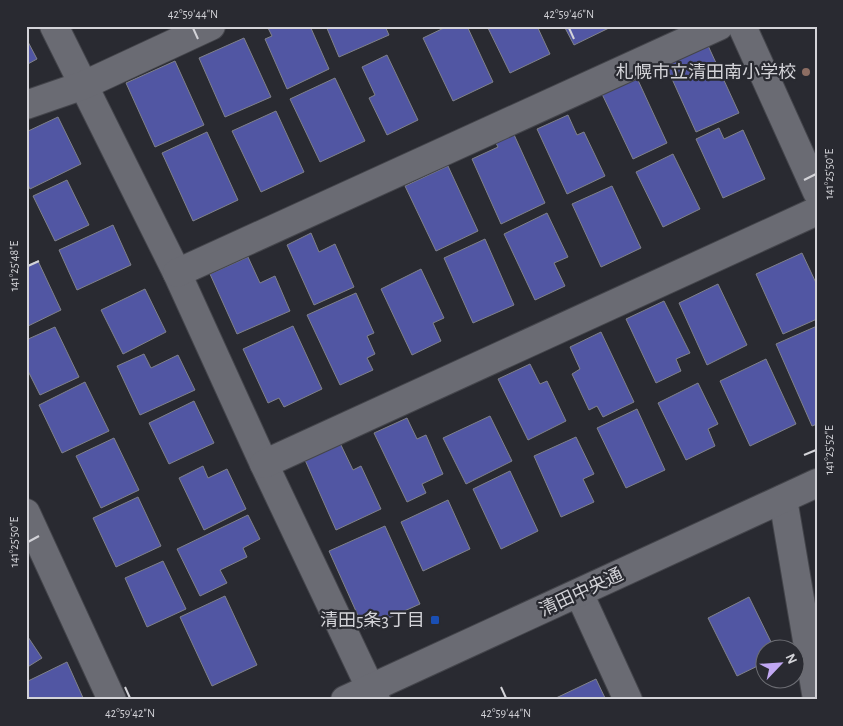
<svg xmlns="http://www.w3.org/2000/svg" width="843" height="726" font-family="'Alegreya Sans','Noto Sans JP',sans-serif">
<rect width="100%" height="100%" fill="#292a31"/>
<!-- building -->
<g fill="#5156a3" stroke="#80828a">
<polygon points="267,26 310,26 329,69 287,89 265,39 272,36"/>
<polygon points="326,26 385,26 389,35 339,57"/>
<polygon points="448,26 467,26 493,82 453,101 423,38"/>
<polygon points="487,26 537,26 550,54 510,73"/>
<polygon points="564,26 611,26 611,27 574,45"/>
<polygon points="26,38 37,59 26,65"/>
<polygon points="244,38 271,97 225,117 199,58"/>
<polygon points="705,39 739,113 696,132 663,59"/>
<polygon points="387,55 418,120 387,135 369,98 375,95 362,67"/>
<polygon points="175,61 204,125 155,147 126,83"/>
<polygon points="335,78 365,141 320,162 290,99"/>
<polygon points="637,78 667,143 633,159 602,94"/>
<polygon points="276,111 304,172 261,192 232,131"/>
<polygon points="568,115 577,135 584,132 605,176 567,194 537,129"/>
<polygon points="58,117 81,164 30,189 26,181 26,132"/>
<polygon points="511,128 545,203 501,224 472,159 498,147 493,137"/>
<polygon points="719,128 724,139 743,130 765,179 723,198 696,139"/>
<polygon points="207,132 238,200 193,221 162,153"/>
<polygon points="673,154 700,209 663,227 636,172"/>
<polygon points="448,166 478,231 436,251 405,186"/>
<polygon points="67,180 89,225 55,241 33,196"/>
<polygon points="612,186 641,248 601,267 572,204"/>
<polygon points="547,213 568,257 554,263 565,286 535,300 504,234"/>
<polygon points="113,225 131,265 77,290 59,250"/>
<polygon points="311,233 319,252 335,244 354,287 314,305 287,245"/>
<polygon points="485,239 514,305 473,323 444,258"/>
<polygon points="802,253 817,285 817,319 783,334 756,274"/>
<polygon points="248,257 260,283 275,276 290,311 237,334 210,274"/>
<polygon points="38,261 61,310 26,327 26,266"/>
<polygon points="421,269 444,318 433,323 441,341 412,355 381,289"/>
<polygon points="718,284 747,345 707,365 679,303"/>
<polygon points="145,289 166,332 123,354 101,310"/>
<polygon points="356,293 374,333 367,336 375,354 367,358 373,370 340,385 307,315"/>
<polygon points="664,301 690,353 676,359 681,371 656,383 626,319"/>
<polygon points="293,326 322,389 284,407 279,398 268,403 243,349"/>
<polygon points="817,326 817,424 812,426 776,344"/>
<polygon points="55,327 79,377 40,395 26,367 26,340"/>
<polygon points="601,332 634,402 603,417 597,406 589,410 572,374 580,369 570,347"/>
<polygon points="144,354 151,368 178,355 195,390 140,415 117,366"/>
<polygon points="766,359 796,424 750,446 720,381"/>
<polygon points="530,364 540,384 547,381 566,421 528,440 498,379"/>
<polygon points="85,382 109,431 62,453 39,405"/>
<polygon points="698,383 718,424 708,429 715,446 686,460 658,403"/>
<polygon points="194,401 214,443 169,464 149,423"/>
<polygon points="637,409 665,470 626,488 597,428"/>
<polygon points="490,416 512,461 466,484 443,438"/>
<polygon points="407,418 417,439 426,435 443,474 422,484 426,493 407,502 374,433"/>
<polygon points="576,437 594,474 583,479 594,502 561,517 534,456"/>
<polygon points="114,438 139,490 101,508 76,456"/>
<polygon points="340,443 353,470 361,466 381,509 336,530 305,460"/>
<polygon points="203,466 208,478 227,469 246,509 204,530 179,478"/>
<polygon points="510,471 538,531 501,549 473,489"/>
<polygon points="138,497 161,546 116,567 93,518"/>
<polygon points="448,500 470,549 423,571 401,522"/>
<polygon points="248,515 260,539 243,548 247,557 220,570 227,583 200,596 177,549"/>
<polygon points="385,526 420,604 364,629 329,551"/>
<polygon points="163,561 186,609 147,627 125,578"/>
<polygon points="225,596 257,665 212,686 180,617"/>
<polygon points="749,597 774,648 766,648 766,662 737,676 708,618"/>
<polygon points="26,634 42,658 26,668"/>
<polygon points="67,662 84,700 26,700 26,682"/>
<polygon points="596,679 606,700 557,700 556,698"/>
</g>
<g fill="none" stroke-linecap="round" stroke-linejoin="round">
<!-- minor casing -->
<g stroke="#44454b" stroke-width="30">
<g id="minor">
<polyline points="54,26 177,273 264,464 376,700"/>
<polyline points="742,26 817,192"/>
<polyline points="26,105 84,85 211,26"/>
<polyline points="177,273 719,26"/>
<polyline points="264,464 817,211"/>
<polyline points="783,499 817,699"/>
<polyline points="26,513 112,700"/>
<polyline points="579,593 628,700"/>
<polyline points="345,700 817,483"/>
</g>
</g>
<!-- minor -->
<use href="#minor" stroke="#6a6b73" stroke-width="28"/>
</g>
<!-- ticks -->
<path fill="none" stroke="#d3d3d8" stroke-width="2" d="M 193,28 L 198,39M 569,28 L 574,39M 804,180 L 816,174M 28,266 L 39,261M 804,455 L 816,450M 28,542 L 39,536M 125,687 L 130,698M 501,687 L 506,698"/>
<!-- markers -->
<circle fill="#8d6e63" stroke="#292a31" stroke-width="2" cx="806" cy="72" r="5"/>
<rect fill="#1a4fb4" stroke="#292a31" stroke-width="2" x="430" y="615" width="10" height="10" rx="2.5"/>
<g text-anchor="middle" stroke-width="4.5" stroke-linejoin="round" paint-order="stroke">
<!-- poi labels -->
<g font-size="18" fill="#d3d3d8" stroke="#292a31" text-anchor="end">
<text x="796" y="78">札幌市立清田南小学校</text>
<text x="425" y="626">清田5条3丁目</text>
</g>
<!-- street labels -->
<g font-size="18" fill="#d3d3d8" stroke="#292a31">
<text transform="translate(581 592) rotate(-25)" y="6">清田中央通</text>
</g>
</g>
<!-- border -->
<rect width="843" height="726" fill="none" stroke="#292a31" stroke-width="55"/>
<!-- north arrow -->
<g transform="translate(780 664) rotate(65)"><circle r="24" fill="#292a31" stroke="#6d6e74"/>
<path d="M0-4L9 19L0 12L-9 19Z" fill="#c1a8f3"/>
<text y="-8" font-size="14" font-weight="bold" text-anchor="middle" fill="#d3d3d8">N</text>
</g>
<rect x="28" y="28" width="788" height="670" fill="none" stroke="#d3d3d8" stroke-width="2"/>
<g font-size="12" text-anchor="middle" fill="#d3d3d8">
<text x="193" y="18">42°59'44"N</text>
<text x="569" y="18">42°59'46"N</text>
<text transform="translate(829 174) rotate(-90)" y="4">141°25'50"E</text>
<text transform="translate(14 266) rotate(-90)" y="4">141°25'48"E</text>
<text transform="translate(829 450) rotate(-90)" y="4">141°25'52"E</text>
<text transform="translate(14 542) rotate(-90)" y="4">141°25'50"E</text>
<text x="130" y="717">42°59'42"N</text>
<text x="506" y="717">42°59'44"N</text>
</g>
</svg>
